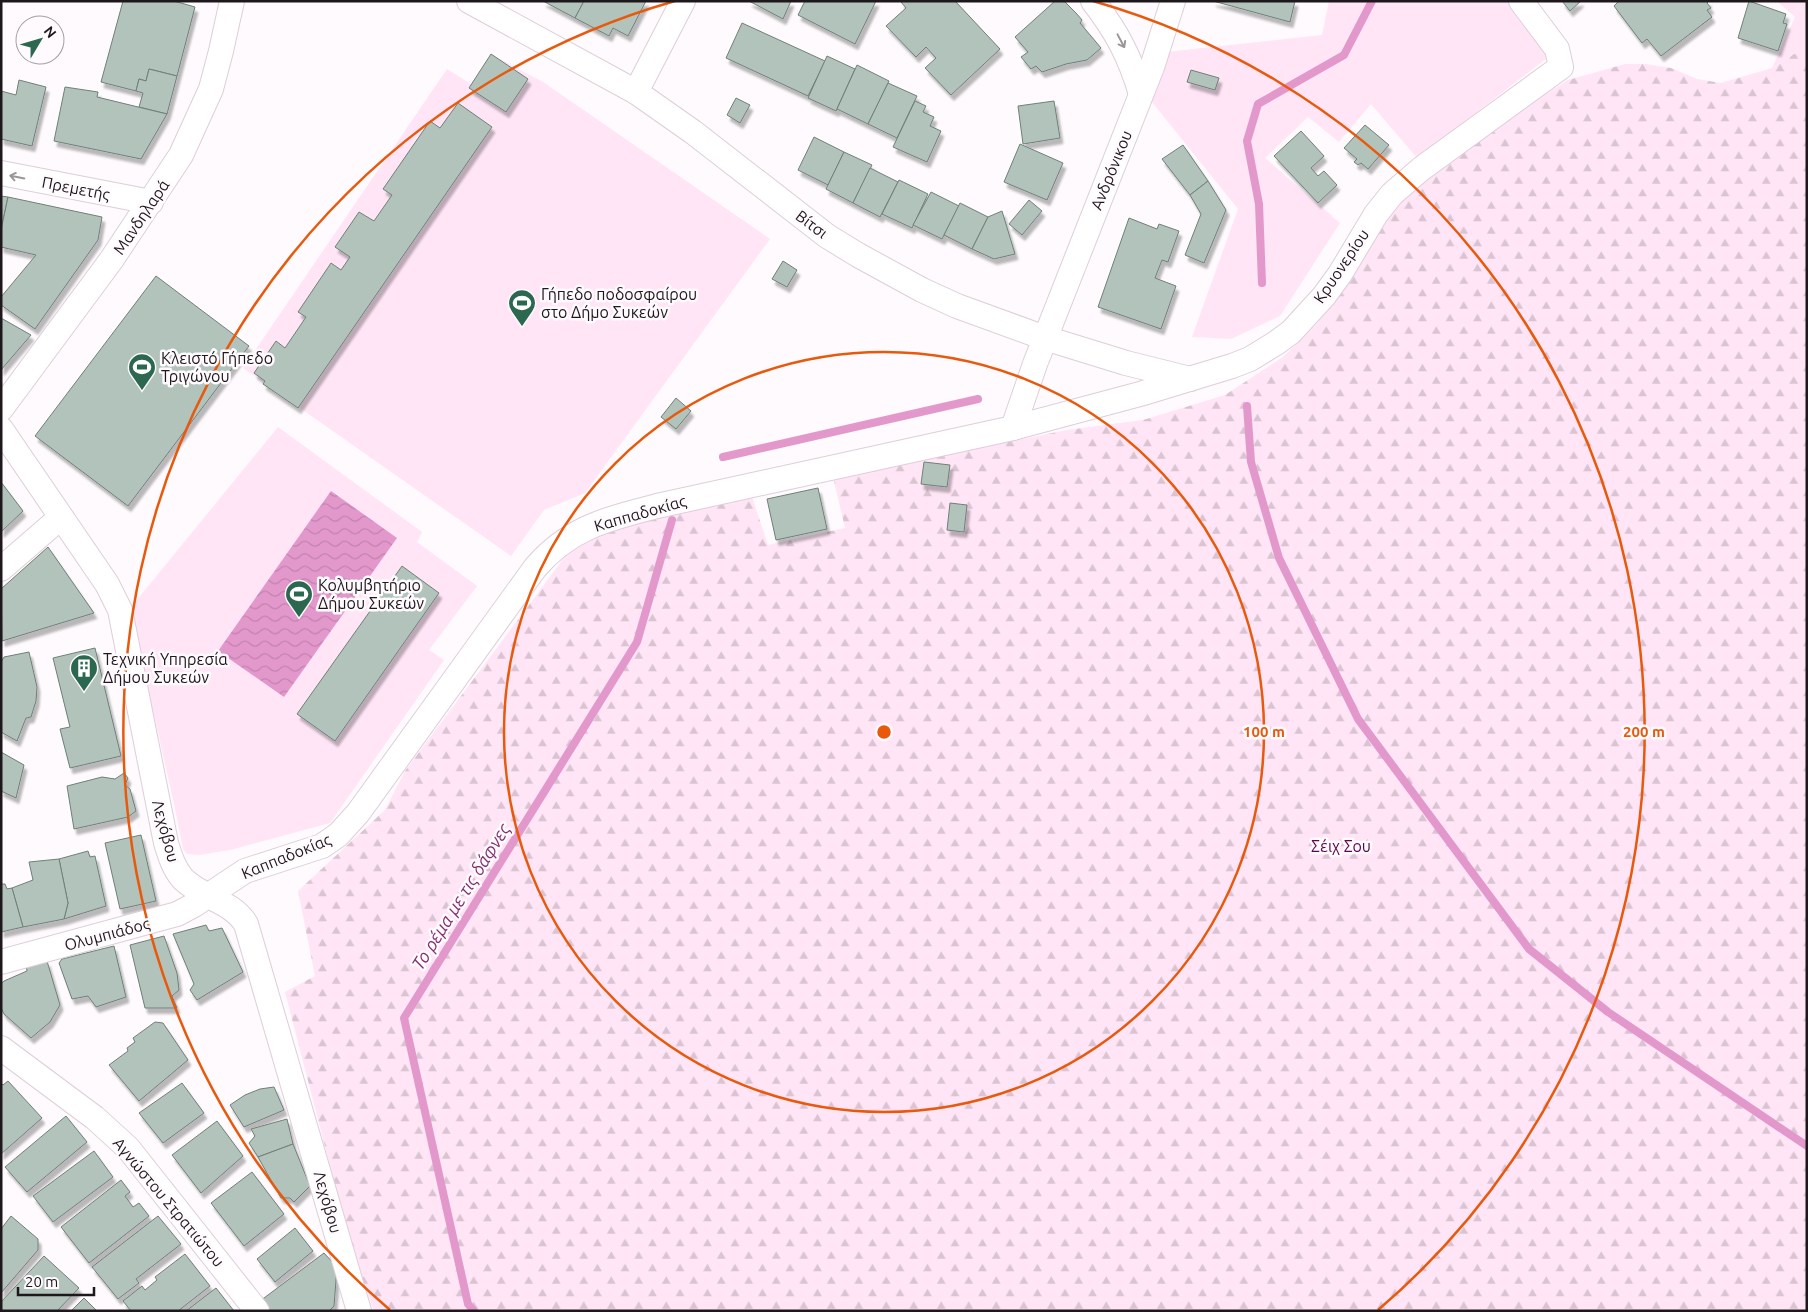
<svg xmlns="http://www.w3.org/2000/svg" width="1808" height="1312" font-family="Ubuntu,sans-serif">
<defs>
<pattern id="forest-firs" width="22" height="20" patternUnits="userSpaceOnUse" patternTransform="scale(1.25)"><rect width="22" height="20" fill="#ffe5f6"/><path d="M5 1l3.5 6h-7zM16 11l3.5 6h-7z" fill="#dac4d2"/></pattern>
<pattern id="water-waves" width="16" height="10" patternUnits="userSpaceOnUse" patternTransform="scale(1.25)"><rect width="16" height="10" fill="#e398cc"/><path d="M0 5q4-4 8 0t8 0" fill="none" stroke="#c282af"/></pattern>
<filter id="shadow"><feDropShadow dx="3" dy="5.5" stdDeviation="1" flood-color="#0004"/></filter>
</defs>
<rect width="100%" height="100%" fill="#fefafd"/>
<!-- grass -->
<g fill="#ffe5f6">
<polygon points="1329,1 1507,1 1551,55 1417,158 1371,104 1339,142 1308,117 1265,158 1340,223 1280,316 1231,339 1192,337 1238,209 1148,97 1166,52 1322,35"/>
<polygon points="1777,1 1807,1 1807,46 1772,68 1795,17"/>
<polygon points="491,54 543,82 770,239 585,493 544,510 511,556 243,368 447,69 471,84"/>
<path d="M 278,427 L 422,532 L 417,542 L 477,586 L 429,650 L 444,660 L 330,823 L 230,850 L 199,855 L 187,854 L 183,849 C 168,767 145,688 132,606 Z"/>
</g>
<!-- forest -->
<polygon fill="url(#forest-firs)" points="1807,46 1807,1311 374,1311 350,1243 285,992 315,976 298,891 385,810 405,771 552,574 564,558 578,545 622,523 751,494 768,545 845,528 833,477 1067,430 1143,420 1225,395 1283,357 1316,325 1337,295 1369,243 1401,198 1539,98 1568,80 1625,64 1646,64 1671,68 1697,79 1721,83 1772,68"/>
<!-- water -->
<polygon fill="url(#water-waves)" points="331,491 397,538 284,697 218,651"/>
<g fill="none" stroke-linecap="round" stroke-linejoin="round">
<!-- stream -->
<g stroke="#e398cc" stroke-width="8">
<polyline points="1262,283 1259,204 1247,141 1258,104 1344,55 1372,1"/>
<polyline points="1247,406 1251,462 1279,558 1358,719 1529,949 1608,1012 1807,1146"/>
<polyline points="723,457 978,399"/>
<polyline points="474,1311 468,1304 404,1018 637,642 672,520"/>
</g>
</g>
<!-- building -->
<g fill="#b1c3bb" stroke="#6f8078" filter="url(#shadow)">
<polygon points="123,1 174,1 195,7 177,76 149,69 146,81 139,79 136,91 101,82"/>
<polygon points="543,1 584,1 575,18"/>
<polygon points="584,1 646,1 628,36 613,28 609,36 575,18"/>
<polygon points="749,1 791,1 783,19"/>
<polygon points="805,1 876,1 855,44 798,15"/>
<polygon points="902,1 955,1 1000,49 951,95 925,68 936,58 926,47 916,57 886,26 906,8 901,2"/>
<polygon points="1055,1 1064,1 1076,13 1082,20 1080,23 1101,48 1087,60 1066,64 1042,72 1036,66 1031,69 1021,57 1028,52 1015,37"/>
<polygon points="1213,1 1295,1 1290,22"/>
<polygon points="1562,1 1581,1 1570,11"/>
<polygon points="1619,1 1709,1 1707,3 1711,8 1707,10 1712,17 1661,56 1647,39 1642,43 1614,6"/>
<polygon points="1749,1 1786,14 1783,23 1787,24 1778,51 1738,38"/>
<polygon points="742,23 825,61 808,96 726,58"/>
<polygon points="491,54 528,79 506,112 469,88"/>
<polygon points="827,56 855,69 836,111 808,98"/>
<polygon points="857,65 889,81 868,124 837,109"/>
<polygon points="149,69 177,76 167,114 139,107 143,93 136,91 139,79 146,81"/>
<polygon points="1191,70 1219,78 1215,90 1187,82"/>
<polygon points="19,80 46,87 32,146 1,139 1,91 16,95"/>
<polygon points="888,83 917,96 897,138 868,124"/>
<polygon points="65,87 98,92 97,97 167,114 141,159 54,141"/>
<polygon points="736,98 750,105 740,123 727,115"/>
<polygon points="915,101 926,106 923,112 934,117 930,126 941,131 927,162 893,147"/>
<polygon points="1054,101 1060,138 1023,144 1018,106"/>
<polygon points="458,103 492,127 298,408 263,384 265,381 254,373 276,341 285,348 306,317 298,312 331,263 341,270 350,257 335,247 359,212 374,221 392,195 383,189 430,121 440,128"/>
<polygon points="1365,125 1389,145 1368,169 1361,163 1358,165 1354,162 1357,159 1344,148"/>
<polygon points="1301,131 1324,156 1311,168 1318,176 1324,171 1337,185 1318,203 1274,156"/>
<polygon points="814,137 844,152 828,185 798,170"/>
<polygon points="1020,144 1063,163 1047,200 1004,182"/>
<polygon points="1183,145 1208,181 1190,195 1162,159"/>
<polygon points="844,152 872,165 853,203 826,189"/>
<polygon points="870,168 898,182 880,217 853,203"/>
<polygon points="899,180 928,194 912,228 882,214"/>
<polygon points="1208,181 1226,210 1204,263 1185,255 1201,214 1190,195"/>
<polygon points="931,192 959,206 942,239 913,225"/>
<polygon points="1,196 8,197 1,230"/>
<polygon points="8,197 102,217 98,240 35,329 1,305 1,297 36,255 1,247 1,230"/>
<polygon points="1029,200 1042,211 1022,235 1009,224"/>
<polygon points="960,203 988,217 972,249 944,235"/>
<polygon points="1002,211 1015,254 994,259 972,249 988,217"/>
<polygon points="1129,218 1157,229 1159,224 1179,231 1168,262 1162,260 1155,278 1176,286 1161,329 1098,307"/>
<polygon points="783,261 797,270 787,287 772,279"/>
<polygon points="156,276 249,346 128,506 35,436"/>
<polygon points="1,318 31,335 1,370"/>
<polygon points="676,398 691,411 676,429 661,417"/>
<polygon points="924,462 950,465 947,487 921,484"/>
<polygon points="1,482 23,511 1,532"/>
<polygon points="818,488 827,529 776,540 767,499"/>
<polygon points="950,503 967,505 964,532 947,530"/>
<polygon points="48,547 94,613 2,641 1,589"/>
<polygon points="402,566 439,593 335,741 297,714"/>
<polygon points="95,648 121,756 70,768 60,729 70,727 53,658"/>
<polygon points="29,652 37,687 36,701 31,717 26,718 17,741 1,732 1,662 4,657"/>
<polygon points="1,752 24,765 16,798 1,791"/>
<polygon points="124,773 128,778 125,785 130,789 136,811 128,817 74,829 67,786 102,777 115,779"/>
<polygon points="141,835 156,901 120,909 105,843"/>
<polygon points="88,851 90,857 95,856 106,906 64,919 68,903 59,859"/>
<polygon points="59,859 68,903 64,919 23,927 12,888 33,880 29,862"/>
<polygon points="1,884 5,884 7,889 12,888 23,927 1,932"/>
<polygon points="206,925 209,931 222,928 243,972 197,1000 190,990 194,984 173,934"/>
<polygon points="164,936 177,973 179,990 172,996 177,1008 145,1008 130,945"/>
<polygon points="114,946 126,997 96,1007 88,996 72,999 59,963 62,959"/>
<polygon points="47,961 60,1005 50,1022 31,1038 4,1014 1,1008 1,984 4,981 27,971 26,965"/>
<polygon points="155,1022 163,1023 188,1060 139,1101 109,1065 128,1051 127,1048 135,1042 133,1038"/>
<polygon points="8,1081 42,1118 1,1154 1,1083 3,1085"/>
<polygon points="182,1083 204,1113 163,1143 139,1113"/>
<polygon points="274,1087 284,1110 244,1127 230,1105 245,1095 260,1089"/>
<polygon points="66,1116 87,1142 27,1192 5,1167"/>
<polygon points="287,1119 293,1144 258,1157 249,1143 255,1136 251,1129"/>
<polygon points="217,1121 243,1156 201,1193 172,1155"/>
<polygon points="293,1144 310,1186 294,1202 290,1198 281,1198 258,1157"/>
<polygon points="94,1151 113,1177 53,1222 33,1196"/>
<polygon points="252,1172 284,1214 244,1246 211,1203"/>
<polygon points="121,1180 130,1192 125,1196 133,1207 139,1203 149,1216 89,1263 61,1227"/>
<polygon points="11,1216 38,1239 38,1250 1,1293 1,1229"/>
<polygon points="158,1216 181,1244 136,1279 139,1283 118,1299 92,1267"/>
<polygon points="295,1228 313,1251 275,1282 257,1259"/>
<polygon points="324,1253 337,1267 334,1306 329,1311 269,1311 260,1301"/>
<polygon points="185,1254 210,1286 178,1311 131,1311 123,1301 142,1286 145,1290 157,1280 155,1277"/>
<polygon points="44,1256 79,1288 57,1311 1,1311 1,1302"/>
<polygon points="216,1288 234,1311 186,1311"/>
<polygon points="84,1298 97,1311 71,1311"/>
</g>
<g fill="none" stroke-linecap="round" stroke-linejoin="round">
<!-- street casing -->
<g stroke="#deced9" stroke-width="26">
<g id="street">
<polyline points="469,1 636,92 693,132 827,236 858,255 922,290 957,306 1045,338 1126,363 1190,379"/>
<path d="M 1093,1 C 1117,32 1130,57 1141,94"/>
<polyline points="636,92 683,1"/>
<polyline points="1,173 151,202"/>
<polyline points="1,409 112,259 181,155 211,89 221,51 232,1"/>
<polyline points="1013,428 1140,394 1232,366 1250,359 1276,343 1291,332 1324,296 1340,274 1376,214 1392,194 1421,169 1561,67 1557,49 1521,1"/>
<path d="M 1,429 L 107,584 L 120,610 L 166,843 C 170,856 174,869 183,879 C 202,898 232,901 246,924 L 359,1311"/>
<polyline points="1,569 60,518"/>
<path d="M 1,962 L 177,914 L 194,905 L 245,871 L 322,846 L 338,835 L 358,813 L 535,568 C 570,527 608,519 657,506 L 1013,428 L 1035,364 L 1152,67 L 1173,1"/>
<polyline points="1,1048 95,1118 128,1148 257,1311"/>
</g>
</g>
<!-- street -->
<use href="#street" stroke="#fff" stroke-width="24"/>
</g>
<!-- one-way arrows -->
<defs><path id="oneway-shaft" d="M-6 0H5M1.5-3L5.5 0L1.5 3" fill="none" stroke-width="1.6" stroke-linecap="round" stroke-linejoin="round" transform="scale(1.25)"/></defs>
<g stroke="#9a9799">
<use href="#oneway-shaft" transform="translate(1121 41) rotate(62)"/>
<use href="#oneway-shaft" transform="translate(17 177) rotate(-169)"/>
</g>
<!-- distance rings -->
<g fill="none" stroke="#e8590c" stroke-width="2.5">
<circle cx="884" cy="732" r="380"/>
<path d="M390 1310A760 760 0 0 1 675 1M1093 1A760 760 0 0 1 1378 1310"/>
</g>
<!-- icons -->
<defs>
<g id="stadium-pin" transform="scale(1.4375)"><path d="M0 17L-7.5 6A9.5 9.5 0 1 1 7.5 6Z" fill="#2c6750" stroke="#fefafd"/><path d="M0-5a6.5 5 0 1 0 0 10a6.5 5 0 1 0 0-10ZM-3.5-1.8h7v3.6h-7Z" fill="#fff"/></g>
<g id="building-pin" transform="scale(1.4375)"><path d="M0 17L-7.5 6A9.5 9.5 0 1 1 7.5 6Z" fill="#2c6750" stroke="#fefafd"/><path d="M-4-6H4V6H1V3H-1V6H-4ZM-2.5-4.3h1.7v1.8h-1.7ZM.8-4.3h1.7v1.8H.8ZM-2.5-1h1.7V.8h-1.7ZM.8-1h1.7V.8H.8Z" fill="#fff"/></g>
</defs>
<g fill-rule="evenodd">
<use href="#stadium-pin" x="522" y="303"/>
<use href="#stadium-pin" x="142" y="367"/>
<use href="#stadium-pin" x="299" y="594"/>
<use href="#building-pin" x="84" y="668"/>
</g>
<g text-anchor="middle" stroke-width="5" stroke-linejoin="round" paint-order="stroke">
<!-- street labels -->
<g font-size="16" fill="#1e181c" stroke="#fefafd">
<text transform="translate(1111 170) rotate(-68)" y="6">Ανδρόνικου</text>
<text transform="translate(76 188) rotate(11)" y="6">Πρεμετής</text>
<text transform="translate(141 217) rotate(-56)" y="6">Μανδηλαρά</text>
<text transform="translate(812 224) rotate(37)" y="6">Βίτσι</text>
<text transform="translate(1341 266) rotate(-56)" y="6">Κρυονερίου</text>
<text transform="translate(640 513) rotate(-16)" y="6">Καππαδοκίας</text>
<text transform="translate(166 831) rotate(75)" y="6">Λεχόβου</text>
<text transform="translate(286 856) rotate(-22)" y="6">Καππαδοκίας</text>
<text transform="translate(107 934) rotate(-15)" y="6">Ολυμπιάδος</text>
<text transform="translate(169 1202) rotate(50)" y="6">Αγνώστου Στρατιώτου</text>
<text transform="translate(328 1202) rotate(74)" y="6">Λεχόβου</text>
</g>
<!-- poi labels -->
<g font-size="16" fill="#1e181c" stroke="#fefafd" text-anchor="start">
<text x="541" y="300">Γήπεδο ποδοσφαίρου<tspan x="541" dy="18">στο Δήμο Συκεών</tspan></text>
<text x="161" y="364">Κλειστό Γήπεδο<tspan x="161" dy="18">Τριγώνου</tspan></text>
<text x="318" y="591">Κολυμβητήριο<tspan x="318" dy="18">Δήμου Συκεών</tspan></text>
<text x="103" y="665">Τεχνική Υπηρεσία<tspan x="103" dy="18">Δήμου Συκεών</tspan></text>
</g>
<!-- park labels -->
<g font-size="16" fill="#61054f" stroke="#fefafd">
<text x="1341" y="852">Σέιχ Σου</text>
</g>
<!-- water labels -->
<g font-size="18" font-style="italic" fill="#842e6f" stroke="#fefafd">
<text transform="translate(461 897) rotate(-58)" y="6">Το ρέμα με τις δάφνες</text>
</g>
</g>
<circle cx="884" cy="732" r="8" fill="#e8590c" stroke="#fefafd" stroke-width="2.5"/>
<g font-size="15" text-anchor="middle" font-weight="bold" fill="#e8590c" stroke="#fefafd" stroke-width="5" stroke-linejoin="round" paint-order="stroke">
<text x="1264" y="737">100 m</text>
<text x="1644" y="737">200 m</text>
</g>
<!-- border -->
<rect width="1808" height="1312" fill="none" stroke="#1e181c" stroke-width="5"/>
<!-- north arrow -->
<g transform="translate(40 40) rotate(52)"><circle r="24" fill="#fefafd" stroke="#a4a0a3"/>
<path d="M0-4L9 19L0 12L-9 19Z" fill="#2c6750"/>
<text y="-8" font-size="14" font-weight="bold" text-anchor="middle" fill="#1e181c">N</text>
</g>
<!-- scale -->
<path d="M18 1287v8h76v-8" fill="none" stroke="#1e181c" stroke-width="2.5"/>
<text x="25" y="1287" font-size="15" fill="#1e181c" stroke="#fefafd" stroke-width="4" paint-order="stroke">20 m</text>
</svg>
